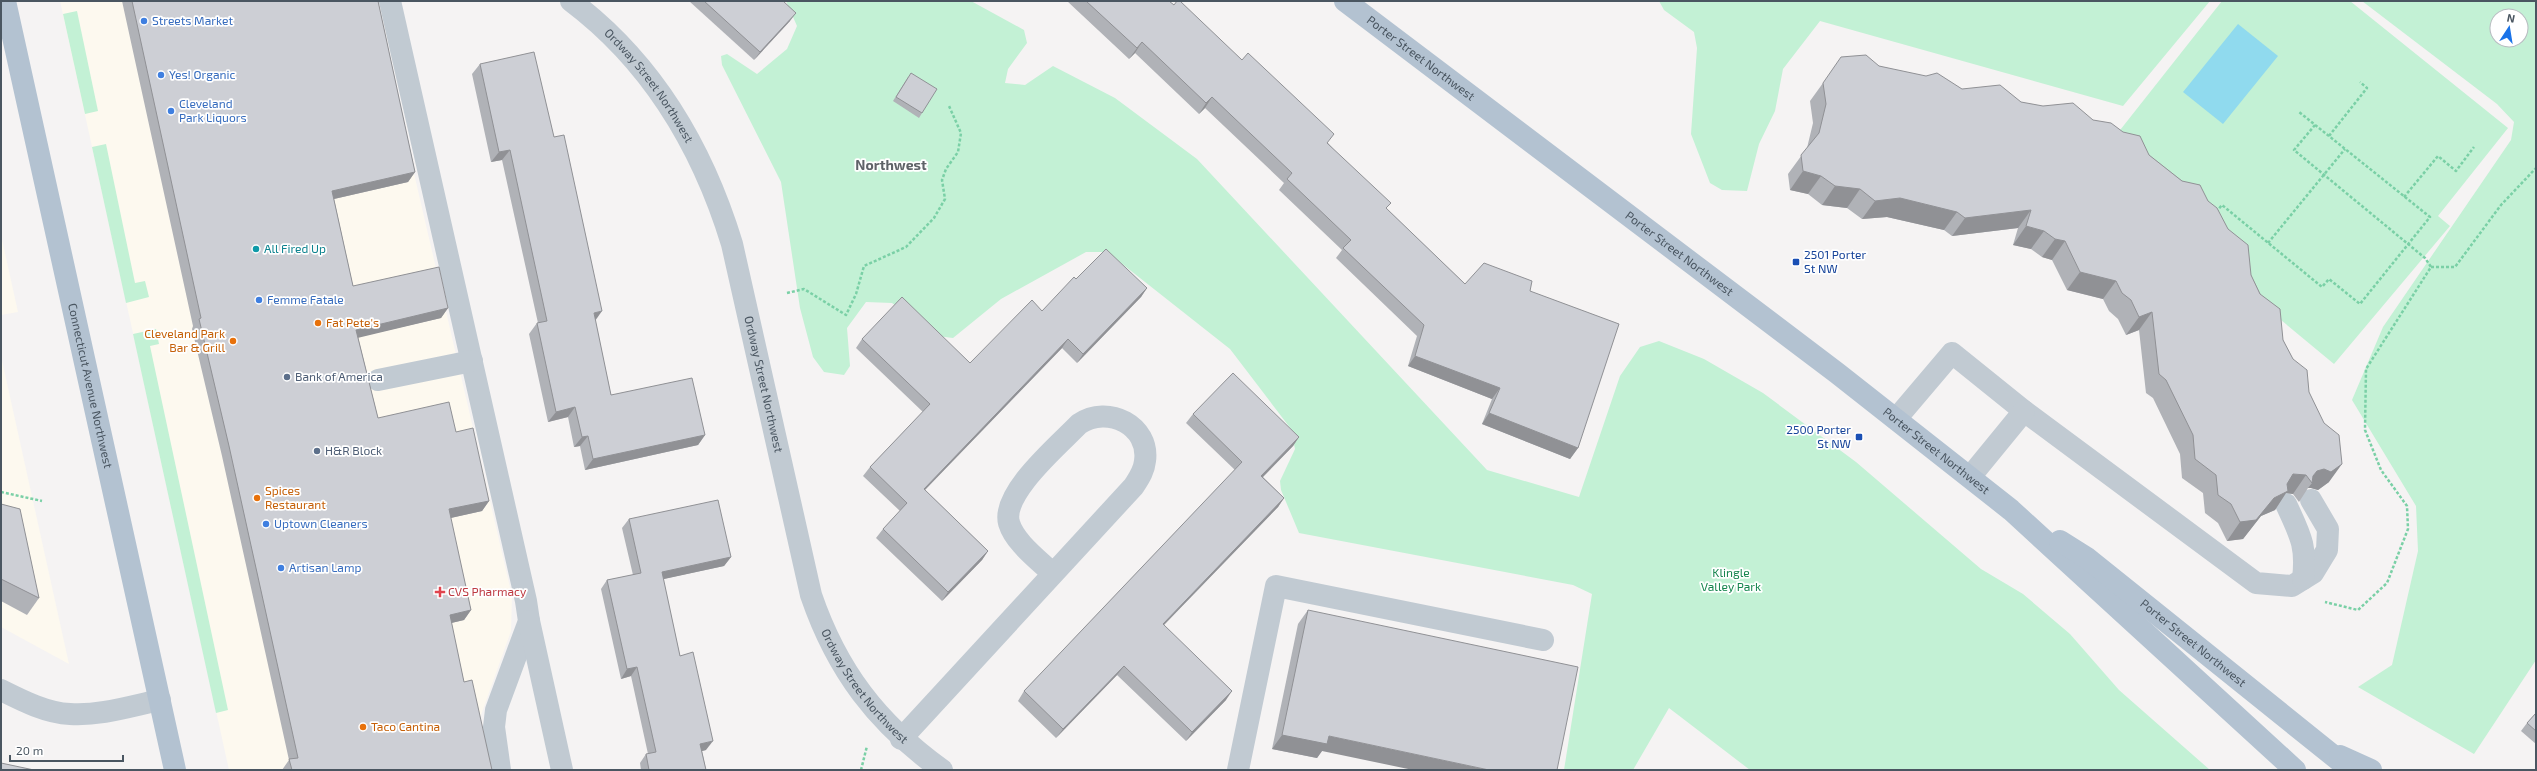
<svg xmlns="http://www.w3.org/2000/svg" width="2537" height="771" font-family="'Exo 2',sans-serif">
<rect width="100%" height="100%" fill="#f5f3f3"/>
<!-- commercial -->
<g fill="#fdf9ef">
<polygon points="60,1 374,1 512,596 511,631 481,715 479,735 487,770 229,770"/>
<polygon points="1,235 18,312 1,315"/>
<polygon points="1,356 69,664 1,627"/>
</g>
<!-- green -->
<g fill="#c3f1d5" fill-rule="evenodd">
<polygon points="786,1 971,1 1024,30 1027,43 1008,69 1005,83 1025,85 1053,66 1115,98 1197,159 1487,470 1579,497 1620,376 1640,347 1659,341 1704,359 1763,393 1856,462 1981,569 2023,594 2070,634 2119,690 2210,770 1750,770 1669,708 1633,770 1564,770 1592,594 1573,585 1299,533 1281,490 1280,481 1295,449 1291,429 1230,349 1107,252 1086,252 1001,299 953,338 937,336 892,303 866,302 847,328 850,366 844,375 824,372 813,357 800,308 781,182 722,65 721,56 727,54 757,74 787,49 797,26"/>
<polygon points="1659,1 2210,1 2123,106 1820,21 1783,69 1775,111 1759,144 1747,191 1722,190 1710,183 1691,134 1697,48 1694,32 1664,10"/>
<polygon points="2222,1 2350,1 2508,128 2438,216 2450,226 2334,364 2258,301 2113,139"/>
<path d="M 2362,1 L 2536,1 L 2536,660 L 2474,754 L 2358,687 L 2392,665 L 2418,551 L 2416,506 L 2352,400 L 2383,327 L 2511,140 L 2514,122 L 2497,104 ZM 2497,16 L 2521,16 L 2521,40 L 2497,40 Z"/>
<polygon points="77,11 98,111 85,114 63,14"/>
<polygon points="106,144 135,283 145,281 149,297 126,303 92,147"/>
<polygon points="156,329 159,344 150,346 228,710 216,713 133,334"/>
</g>
<!-- water -->
<polygon fill="#90daee" points="2238,24 2278,56 2223,124 2183,92"/>
<g fill="none" stroke-linecap="round" stroke-linejoin="round">
<!-- path -->
<g stroke="#7ad0a6" stroke-width="2.5" stroke-dasharray="3 2" stroke-linecap="butt">
<polyline points="2315,125 2294,150 2425,258 2431,267 2366,369 2365,430 2381,470 2407,506 2408,529 2387,583 2358,610 2325,602"/>
<polyline points="2329,136 2367,88 2360,82"/>
<polyline points="2404,197 2438,156 2456,171 2474,147"/>
<polyline points="2216,212 2222,205 2322,287 2329,279 2360,304 2430,217 2299,112"/>
<polyline points="2268,243 2345,149"/>
<polyline points="2431,267 2455,267 2501,205 2536,168"/>
<polyline points="787,293 804,289 846,315 856,294 864,266 906,247 934,218 945,199 942,180 946,169 958,152 961,133 949,106"/>
<polyline points="1,492 42,501"/>
<polyline points="861,770 867,746"/>
</g>
<!-- minor -->
<g stroke="#c1cad2" stroke-width="22">
<polyline points="390,1 526,601 529,621 496,710 494,727 500,770"/>
<path id="s1" d="M 571,1 C 652,62 703,149 732,244 L 811,595 C 837,671 877,723 942,770"/>
<polyline points="378,380 472,361"/>
<polyline points="1896,419 1952,353 2024,411 2256,583 2292,586 2313,573 2327,550 2328,529 2311,500"/>
<polyline points="1970,477 2024,411"/>
<path d="M 2286,504 C 2300,535 2307,545 2303,579"/>
<polyline points="529,621 562,770"/>
<path d="M 1,690 C 21,700 46,713 70,714 C 100,716 131,706 160,700"/>
<path d="M 901,739 L 1134,486 C 1139,478 1144,471 1145,461 C 1150,426 1108,404 1079,424 C 1060,444 1001,493 1009,523 C 1015,543 1039,560 1053,574"/>
<polyline points="1238,770 1276,586 1543,640"/>
</g>
<!-- major -->
<g stroke="#b3c2d1" stroke-width="22">
<path id="s2" d="M 5,1 L 175,770"/>
<path id="s3" d="M 1345,1 L 1837,373 L 2011,510 L 2295,770"/>
<path id="s4" d="M 2060,541 L 2087,558 L 2351,770"/>
<polyline points="2340,756 2371,770"/>
</g>
</g>
<!-- wall -->
<g fill="#b0b2b7">
<polygon points="122,1 378,1 415,172 408,182 334,199 353,286 448,308 441,318 358,337 378,418 456,432 489,501 482,511 450,518 471,610 464,620 451,623 464,682 492,770 282,770 289,760 222,456 192,329 193,326"/>
<polygon points="689,1 783,1 790,21 754,60"/>
<polygon points="1067,1 1169,1 1328,143 1387,209 1465,284 1530,291 1578,448 1570,459 1482,424 1492,399 1408,366 1417,336 1336,258 1342,250 1279,190 1284,183 1205,108 1199,114 1135,53 1129,59"/>
<polygon points="480,64 595,320 611,395 705,435 698,445 585,470 580,446 574,447 568,417 548,422 529,334 537,323 538,323 502,160 491,162 472,74"/>
<polygon points="1879,66 1962,89 2021,102 2093,120 2149,155 2208,201 2251,275 2309,392 2329,482 2318,490 2311,488 2308,488 2299,502 2293,494 2286,493 2275,510 2261,516 2243,539 2227,541 2218,523 2205,513 2203,493 2182,478 2180,454 2153,398 2146,393 2139,330 2126,335 2118,319 2109,311 2103,299 2067,290 2052,260 2042,257 2031,249 2013,245 2018,228 1952,236 1944,230 1887,217 1862,219 1847,208 1822,205 1808,194 1790,190 1788,174 1807,148 1813,123 1810,101 1823,83"/>
<polygon points="908,77 922,113 919,118 893,101"/>
<polygon points="1076,279 1147,288 1141,297 1077,363 1062,348 925,490 988,551 982,560 942,601 876,538 883,529 900,511 863,476 870,467 923,412 856,348 862,339 970,363 1042,311"/>
<polygon points="1193,414 1299,437 1293,446 1263,477 1284,498 1278,507 1164,625 1226,700 1186,741 1117,675 1056,738 1018,701 1024,691 1235,470 1186,423"/>
<polygon points="1,504 39,598 27,615 1,601"/>
<polygon points="629,519 731,557 724,566 663,579 680,656 706,750 702,751 706,770 641,770 640,763 646,754 648,754 631,676 621,679 601,589 607,580 633,575 622,528"/>
<polygon points="1308,610 1322,751 1317,758 1272,749 1298,624"/>
<polygon points="2536,713 2536,744 2521,731 2527,723"/>
</g>
<!-- shaded-wall -->
<g fill="#909195">
<polygon points="796,13 790,21 754,60 760,52"/>
<polygon points="1142,42 1135,53 1129,59 1137,48"/>
<polygon points="1212,97 1205,108 1199,114 1206,103"/>
<polygon points="510,150 502,160 491,162 499,152"/>
<polygon points="1803,171 1821,176 1808,194 1790,190"/>
<polygon points="415,172 408,182 325,201 332,191"/>
<polygon points="1835,186 1860,189 1847,208 1822,205"/>
<polygon points="1900,198 1957,212 1944,230 1887,217 1862,219 1875,201"/>
<polygon points="2031,210 2018,228 1952,236 1965,218"/>
<polygon points="2026,226 2044,231 2031,249 2013,245"/>
<polygon points="2055,239 2065,241 2052,260 2042,257"/>
<polygon points="2080,272 2116,281 2103,299 2067,290"/>
<polygon points="1147,288 1141,297 1077,363 1083,354"/>
<polygon points="448,308 441,318 349,340 356,330"/>
<polygon points="602,311 595,321 594,313"/>
<polygon points="2152,312 2139,330 2126,335 2139,317"/>
<polygon points="1068,339 1062,348 917,498 924,489"/>
<polygon points="1415,356 1500,388 1492,399 1408,366"/>
<polygon points="575,407 568,417 548,422 556,412"/>
<polygon points="1489,413 1578,448 1570,459 1482,424"/>
<polygon points="705,435 698,445 585,470 593,459"/>
<polygon points="588,436 580,446 574,447 582,437"/>
<polygon points="1299,437 1293,446 1255,485 1261,476"/>
<polygon points="2342,464 2329,482 2318,490 2311,488 2308,488 2312,483 2313,476 2317,471"/>
<polygon points="2293,474 2306,475 2293,494 2286,493 2275,510 2261,516 2243,539 2227,541 2240,522 2274,498"/>
<polygon points="1284,498 1278,507 1156,633 1163,624"/>
<polygon points="489,501 482,511 442,520 449,509"/>
<polygon points="988,551 982,560 942,601 948,592"/>
<polygon points="731,557 724,566 655,581 662,572"/>
<polygon points="471,610 464,620 443,625 450,615"/>
<polygon points="1124,666 1117,675 1056,738 1063,729"/>
<polygon points="637,667 631,676 621,679 627,669"/>
<polygon points="1232,691 1226,700 1186,741 1192,732"/>
<polygon points="1282,735 1329,736 1489,770 1413,770 1322,751 1317,758 1272,749"/>
<polygon points="713,741 706,750 694,753 700,744"/>
</g>
<!-- building -->
<g fill="#cdcfd5" stroke="#909195">
<polygon points="132,1 378,1 415,172 332,191 353,286 439,267 448,308 356,330 378,418 449,402 456,432 473,428 489,501 449,509 471,610 450,615 464,682 472,680 492,770 292,770 289,759 298,758 229,446 199,319 201,318"/>
<polygon points="704,1 783,1 796,13 760,52"/>
<polygon points="1086,1 1169,1 1174,5 1177,1 1180,1 1242,60 1248,53 1334,134 1327,143 1391,203 1386,208 1465,284 1484,263 1532,281 1530,291 1619,324 1578,448 1489,413 1500,388 1415,356 1424,325 1343,248 1351,240 1287,179 1292,173 1212,97 1206,103 1142,42 1137,48"/>
<polygon points="534,52 554,137 564,135 602,311 594,313 611,395 692,378 705,435 593,459 588,436 582,437 575,407 556,412 537,323 547,321 510,150 499,152 480,64"/>
<polygon points="1866,55 1879,66 1926,76 1937,73 1962,89 2000,85 2021,102 2043,106 2073,103 2093,120 2111,123 2123,132 2140,136 2149,155 2182,181 2200,185 2208,201 2217,208 2228,229 2248,245 2251,275 2260,294 2280,309 2283,340 2293,359 2307,370 2309,392 2324,423 2339,435 2342,464 2331,472 2324,469 2317,471 2313,476 2312,483 2306,475 2293,474 2287,484 2288,491 2274,498 2256,520 2240,522 2231,504 2218,495 2216,475 2195,459 2193,435 2166,380 2159,374 2152,312 2139,317 2131,300 2122,293 2116,281 2080,272 2065,241 2055,239 2044,231 2026,226 2031,210 1965,218 1957,212 1900,198 1875,201 1860,189 1835,186 1821,176 1803,171 1801,155 1819,133 1826,104 1823,83 1841,57"/>
<polygon points="911,73 937,89 922,113 896,97"/>
<polygon points="1106,249 1147,288 1083,354 1068,339 924,489 988,551 948,592 883,529 907,503 870,467 930,404 862,339 902,297 970,363 1032,300 1042,311 1074,277 1076,279"/>
<polygon points="1233,373 1299,437 1261,476 1284,498 1163,624 1232,691 1192,732 1124,666 1063,729 1024,691 1242,462 1193,414"/>
<polygon points="718,500 731,557 662,572 680,656 693,652 713,741 700,744 706,770 649,770 646,754 656,752 637,667 627,669 607,580 641,573 629,519"/>
<polygon points="1,504 20,509 39,598 1,579"/>
<polygon points="1308,610 1578,667 1557,770 1489,770 1329,736 1327,744 1282,735"/>
<polygon points="2536,713 2536,731 2527,723"/>
<polygon points="1,763 34,770 1,770"/>
</g>
<!-- markers -->
<g fill="#3f7fe0" stroke="#fff" stroke-width="1.5">
<circle cx="144" cy="21" r="4"/>
<circle cx="161" cy="75" r="4"/>
<circle cx="171" cy="111" r="4"/>
<circle cx="259" cy="300" r="4"/>
<circle cx="266" cy="524" r="4"/>
<circle cx="281" cy="568" r="4"/>
</g>
<circle fill="#0f9aa8" stroke="#fff" stroke-width="1.5" cx="256" cy="249" r="4"/>
<g fill="#1a4fb4" stroke="#fff" stroke-width="1.5">
<rect x="1792" y="258" width="8" height="8" rx="2"/>
<rect x="1855" y="433" width="8" height="8" rx="2"/>
</g>
<g fill="#e8710a" stroke="#fff" stroke-width="1.5">
<circle cx="318" cy="323" r="4"/>
<circle cx="233" cy="341" r="4"/>
<circle cx="257" cy="498" r="4"/>
<circle cx="363" cy="727" r="4"/>
</g>
<g fill="#5c6f8a" stroke="#fff" stroke-width="1.5">
<circle cx="287" cy="377" r="4"/>
<circle cx="317" cy="451" r="4"/>
</g>
<path fill="#e0444e" stroke="#fff" stroke-width="1.5" d="M438 586h4v4h4v4h-4v4h-4v-4h-4v-4h4z"/>
<g text-anchor="middle" stroke-width="3.5" stroke-linejoin="round" paint-order="stroke">
<!-- shop labels -->
<g font-size="12" fill="#366cbe" stroke="#fff" text-anchor="start">
<text x="152" y="25">Streets Market</text>
<text x="169" y="79">Yes! Organic</text>
<text x="179" y="108">Cleveland<tspan x="179" dy="14">Park Liquors</tspan></text>
<text x="267" y="304">Femme Fatale</text>
<text x="274" y="528">Uptown Cleaners</text>
<text x="289" y="572">Artisan Lamp</text>
</g>
<!-- street labels -->
<g font-size="12" fill="#4a5661" stroke="#fff">
<text dy="4" stroke="none"><textPath href="#s3" startOffset="95">Porter Street Northwest</textPath></text>
<text dy="4" stroke="none"><textPath href="#s1" startOffset="116">Ordway Street Northwest</textPath></text>
<text dy="4" stroke="none"><textPath href="#s3" startOffset="419">Porter Street Northwest</textPath></text>
<text dy="4" stroke="none"><textPath href="#s1" startOffset="440">Ordway Street Northwest</textPath></text>
<text dy="4" stroke="none"><textPath href="#s2" startOffset="394">Connecticut Avenue Northwest</textPath></text>
<text dy="4" stroke="none"><textPath href="#s3" startOffset="743">Porter Street Northwest</textPath></text>
<text dy="4" stroke="none"><textPath href="#s4" startOffset="168">Porter Street Northwest</textPath></text>
<text dy="4" stroke="none"><textPath href="#s1" startOffset="763">Ordway Street Northwest</textPath></text>
</g>
<!-- culture labels -->
<g font-size="12" fill="#0d838f" stroke="#fff" text-anchor="start">
<text x="264" y="253">All Fired Up</text>
</g>
<!-- transit labels -->
<g font-size="12" fill="#164399" stroke="#fff" text-anchor="start">
<text x="1804" y="259">2501 Porter<tspan x="1804" dy="14">St NW</tspan></text>
<text x="1851" y="434" text-anchor="end">2500 Porter<tspan x="1851" dy="14">St NW</tspan></text>
</g>
<!-- food labels -->
<g font-size="12" fill="#c56008" stroke="#fff" text-anchor="start">
<text x="326" y="327">Fat Pete's</text>
<text x="225" y="338" text-anchor="end">Cleveland Park<tspan x="225" dy="14">Bar &amp; Grill</tspan></text>
<text x="265" y="495">Spices<tspan x="265" dy="14">Restaurant</tspan></text>
<text x="371" y="731">Taco Cantina</text>
</g>
<!-- service labels -->
<g font-size="12" fill="#4e5e75" stroke="#fff" text-anchor="start">
<text x="295" y="381">Bank of America</text>
<text x="325" y="455">H&amp;R Block</text>
</g>
<!-- park labels -->
<g font-size="12" fill="#17864f" stroke="#fff">
<text x="1731" y="577">Klingle<tspan x="1731" dy="14">Valley Park</tspan></text>
</g>
<!-- health labels -->
<g font-size="12" fill="#be3a42" stroke="#fff" text-anchor="start">
<text x="448" y="596">CVS Pharmacy</text>
</g>
<!-- quarter labels -->
<g font-size="14" font-weight="bold" fill="#5f6368" stroke="#fff">
<text x="891" y="170">Northwest</text>
</g>
</g>
<!-- border -->
<rect width="2537" height="771" fill="none" stroke="#4a5661" stroke-width="4"/>
<!-- north arrow -->
<g transform="translate(2509 28) rotate(12)"><circle r="19" fill="#ffffff" stroke="#b7bbc0"/>
<path d="M0-3L7 15L0 10L-7 15Z" fill="#1a73e8"/>
<text y="-6" font-size="11" font-weight="bold" text-anchor="middle" fill="#4a5661">N</text>
</g>
<!-- scale -->
<path d="M10 755v6h113v-6" fill="none" stroke="#4a5661" stroke-width="2"/>
<text x="16" y="755" font-size="12" fill="#4a5661" stroke="#ffffff" stroke-width="3" paint-order="stroke">20 m</text>
</svg>
